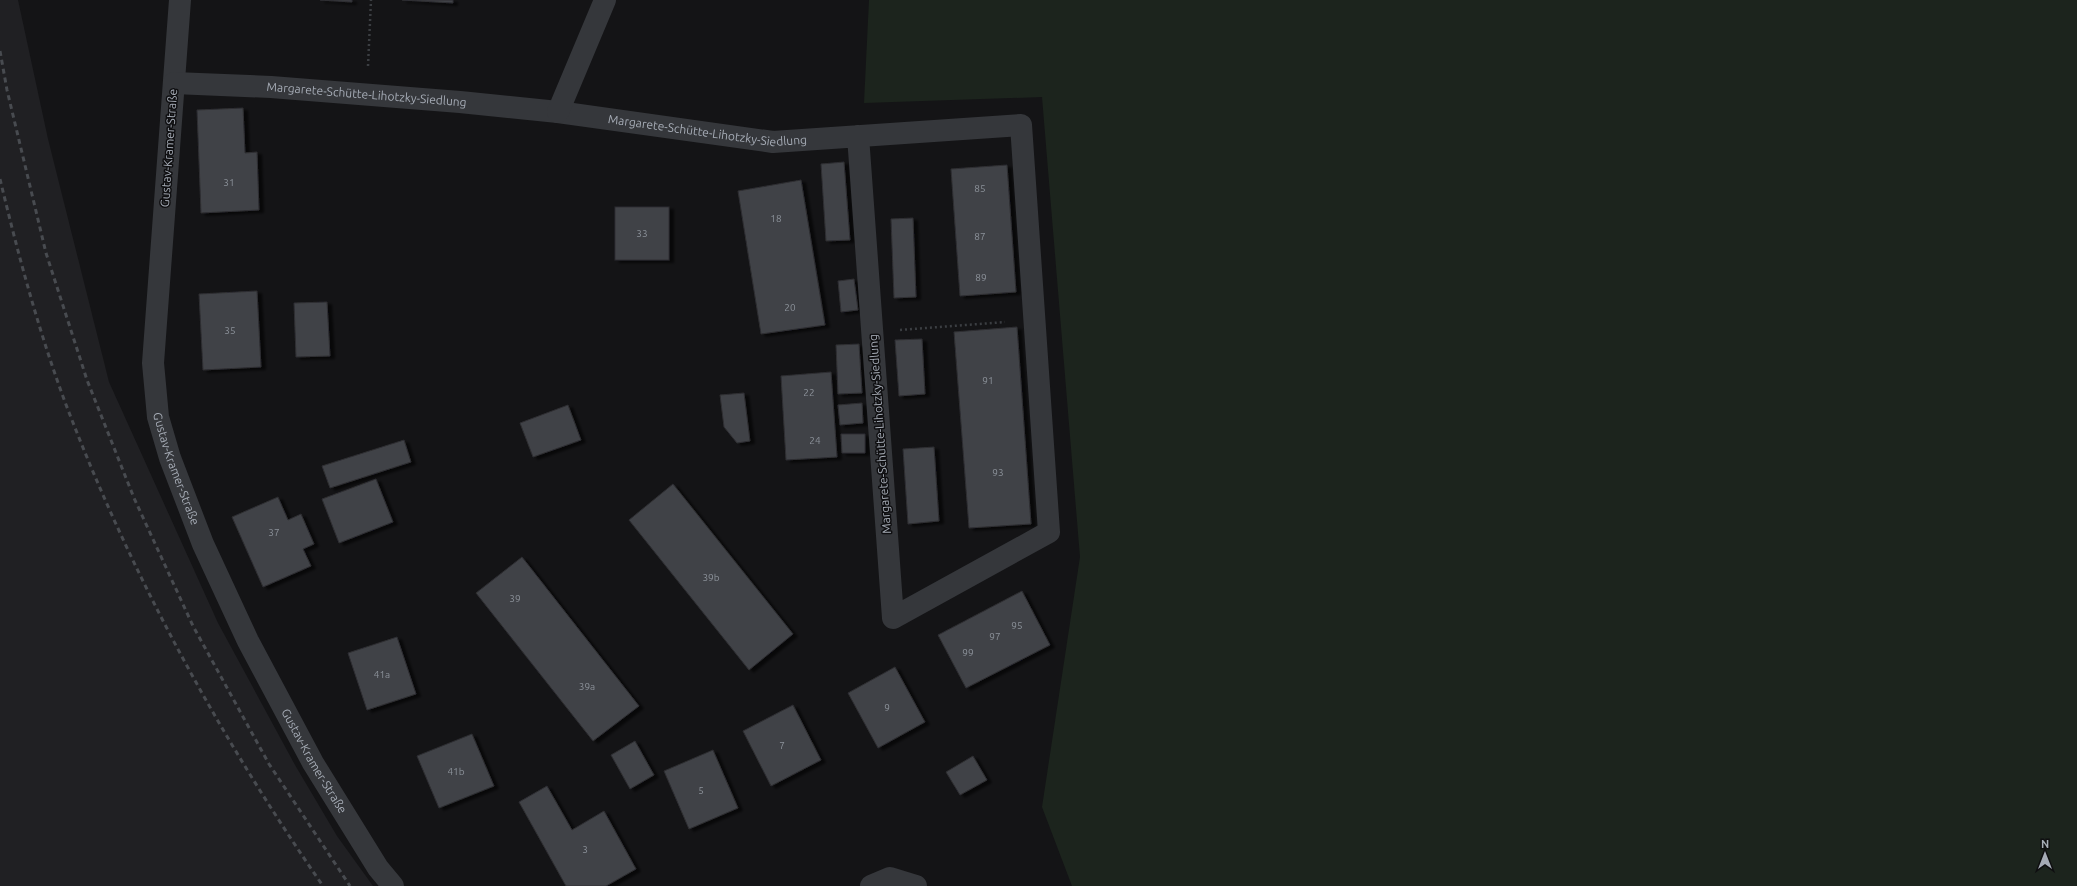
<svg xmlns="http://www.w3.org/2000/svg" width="2077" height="886" font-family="Ubuntu,sans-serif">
<defs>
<filter id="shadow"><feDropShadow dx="4.5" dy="2.5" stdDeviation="1" flood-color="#0009"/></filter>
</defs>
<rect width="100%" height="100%" fill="#141416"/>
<!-- built -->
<polygon fill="#202023" points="0,0 18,0 48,139 109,382 218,623 295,765 337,836 373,886 0,886"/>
<!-- green -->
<polygon fill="#1c241d" points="869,0 2077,0 2077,886 1072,886 1042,807 1080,557 1042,97 864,103"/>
<!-- building -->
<g fill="#404246" stroke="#2e2e32" filter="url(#shadow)">
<polygon points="320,0 352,0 352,2"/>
<polygon points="402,0 453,0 453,3"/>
<polygon points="243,108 245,153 257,152 259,210 201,213 197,110"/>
<polygon points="844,162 850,240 826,241 821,164"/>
<polygon points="1007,165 1016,292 960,296 951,169"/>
<polygon points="801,180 825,325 761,334 738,191"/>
<rect x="615" y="207" width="54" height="53"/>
<polygon points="913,218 916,297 894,298 891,219"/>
<polygon points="854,279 858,310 841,312 838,281"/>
<polygon points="257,291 261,367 203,370 199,294"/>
<polygon points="327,302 330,356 296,357 294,303"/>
<polygon points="1017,327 1031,524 969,528 954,332"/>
<polygon points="922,339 925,394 899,396 895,340"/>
<polygon points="859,344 862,393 838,394 836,345"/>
<polygon points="831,372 837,457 786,460 781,376"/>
<polygon points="744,393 750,441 737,443 724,427 720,395"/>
<polygon points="862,403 863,423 840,425 838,405"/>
<polygon points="568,405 581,440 533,457 520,423"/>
<polygon points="841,434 865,434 865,453 842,453"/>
<polygon points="404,440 411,462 330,488 322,466"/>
<polygon points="934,447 939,521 908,524 903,449"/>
<polygon points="376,479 393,522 339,543 322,499"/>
<polygon points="673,484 793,634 749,670 629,520"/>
<polygon points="278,497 288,520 301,514 314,544 303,549 311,566 263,587 232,517"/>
<polygon points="522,557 639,706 593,741 476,593"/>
<polygon points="1022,591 1050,645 966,688 938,635"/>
<polygon points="397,637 416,694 367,710 348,653"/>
<polygon points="895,667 925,722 878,748 848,693"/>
<polygon points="793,705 821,760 771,786 743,731"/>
<polygon points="472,734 494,786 439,808 417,756"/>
<polygon points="635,741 654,775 630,789 611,755"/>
<polygon points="713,750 738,808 689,829 664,771"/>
<polygon points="973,756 987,780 960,795 946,772"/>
<polygon points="547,786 572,830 604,811 636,869 606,886 566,886 519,802"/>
</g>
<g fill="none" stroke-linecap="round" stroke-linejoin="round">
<!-- path -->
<g stroke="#3b3e42" stroke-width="2.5" stroke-dasharray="2 3" stroke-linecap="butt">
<polyline points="368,66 371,0"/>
<polyline points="900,330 1005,322"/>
</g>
<!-- minor -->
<g stroke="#35373b" stroke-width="22">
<path id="s1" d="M 180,0 L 153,363 L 158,417 L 170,458 L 203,544 L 248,641 L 313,763 L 378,868 L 393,886"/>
<path id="s2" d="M 174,83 L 271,87 L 460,102 L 558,112 L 773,142 L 1021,125 L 1049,532 L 893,618 L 858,136"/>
<polyline points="558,112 605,0"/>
<polyline points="871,886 890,878 916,886"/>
</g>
<!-- rail -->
<g stroke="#484b50" stroke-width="3" stroke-dasharray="5 4" stroke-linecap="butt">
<polyline points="0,51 7,90 46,253 87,380 134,498 193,626 269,764 350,886"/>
<path d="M 0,179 C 18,254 38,329 65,402 C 130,573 219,736 323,886"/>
</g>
</g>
<g text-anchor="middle" stroke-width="3" stroke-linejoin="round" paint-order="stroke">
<!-- number labels -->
<g font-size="10" fill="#8c929a">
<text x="229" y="186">31</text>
<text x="980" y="192">85</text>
<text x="776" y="222">18</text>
<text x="642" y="237">33</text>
<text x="980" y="240">87</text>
<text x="981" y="281">89</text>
<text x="790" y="311">20</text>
<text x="230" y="334">35</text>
<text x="988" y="384">91</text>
<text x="809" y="396">22</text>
<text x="815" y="444">24</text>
<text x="998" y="476">93</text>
<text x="274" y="536">37</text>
<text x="711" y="581">39b</text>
<text x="515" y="602">39</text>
<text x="1017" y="629">95</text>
<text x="995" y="640">97</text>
<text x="968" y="656">99</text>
<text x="382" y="678">41a</text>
<text x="587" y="690">39a</text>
<text x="887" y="711">9</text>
<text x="782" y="749">7</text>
<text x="456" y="775">41b</text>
<text x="701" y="794">5</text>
<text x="585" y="853">3</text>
</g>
<!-- street labels -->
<g font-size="12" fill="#a6acb6" stroke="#0f0f11">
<text dy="4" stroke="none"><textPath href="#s2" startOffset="193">Margarete-Schütte-Lihotzky-Siedlung</textPath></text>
<text dy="4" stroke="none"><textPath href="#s2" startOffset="536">Margarete-Schütte-Lihotzky-Siedlung</textPath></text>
<text transform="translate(169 148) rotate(-86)" y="4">Gustav-Kramer-Straße</text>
<text transform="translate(880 434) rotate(-94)" y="4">Margarete-Schütte-Lihotzky-Siedlung</text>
<text dy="4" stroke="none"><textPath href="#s1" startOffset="473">Gustav-Kramer-Straße</textPath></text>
<text dy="4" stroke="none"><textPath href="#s1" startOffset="797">Gustav-Kramer-Straße</textPath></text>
</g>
</g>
<!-- north arrow -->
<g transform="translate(2045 854)" stroke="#0f0f11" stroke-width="3" paint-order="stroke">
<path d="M0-3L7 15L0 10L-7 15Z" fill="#a6acb6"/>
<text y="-6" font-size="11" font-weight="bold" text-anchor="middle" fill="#a6acb6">N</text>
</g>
</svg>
